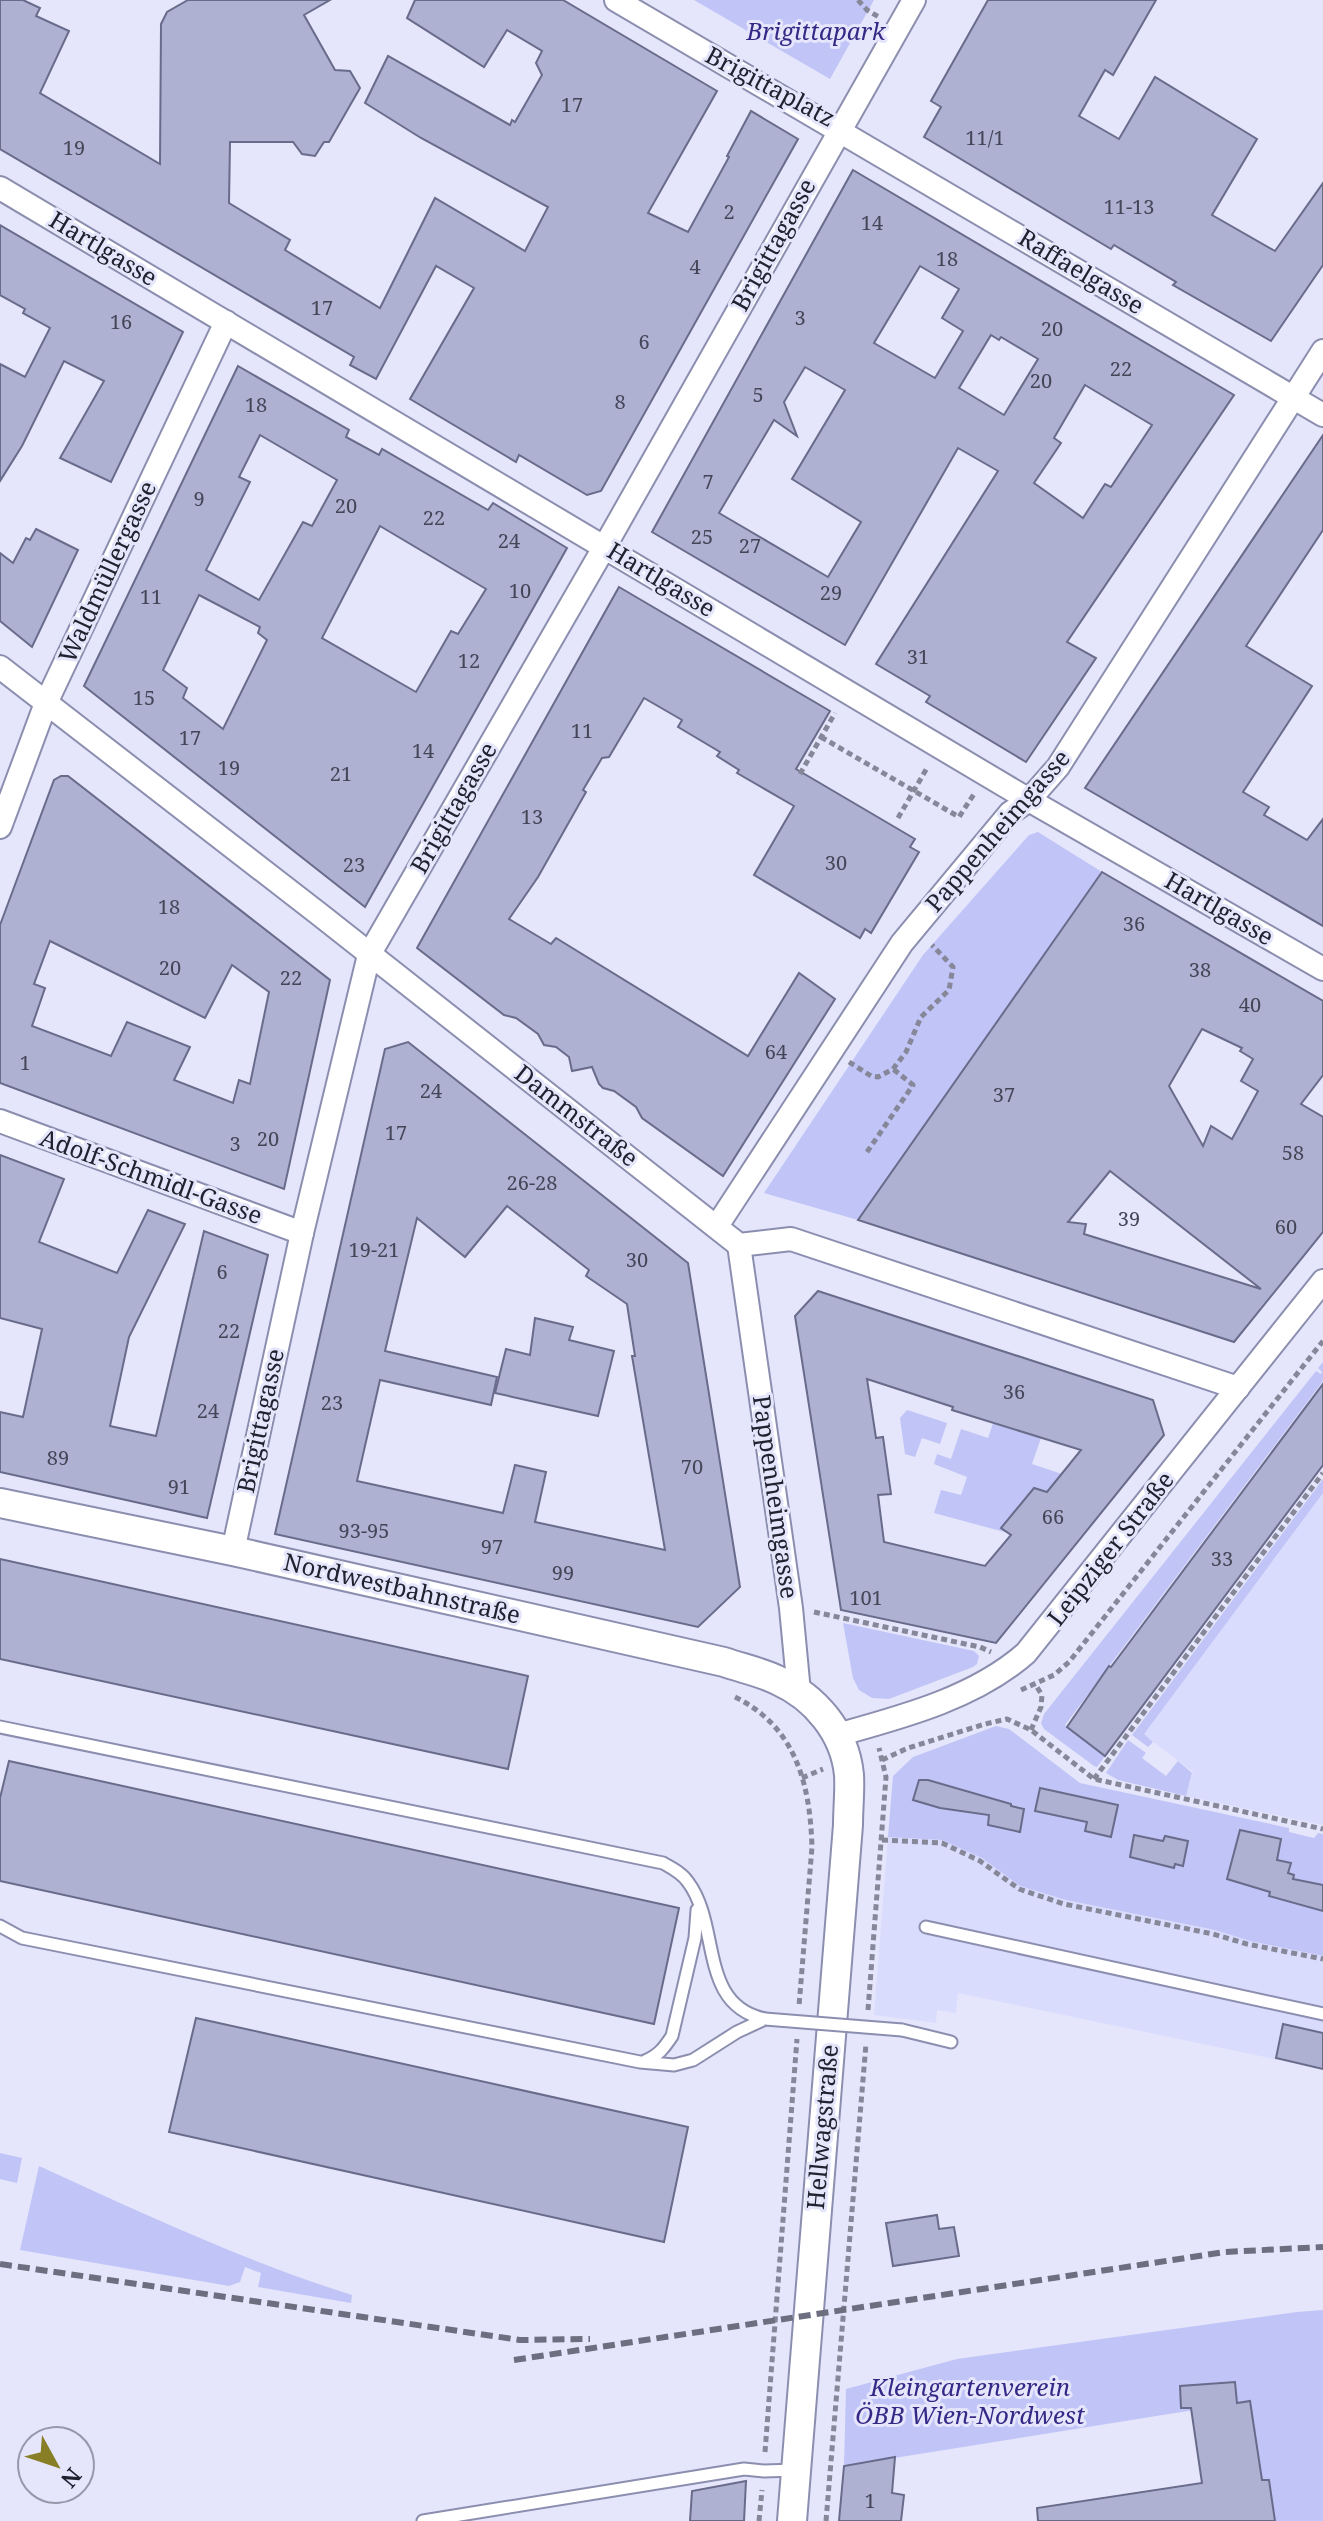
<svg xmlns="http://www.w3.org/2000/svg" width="1323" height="2521" font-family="'Noto Serif',serif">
<rect width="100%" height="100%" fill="#e5e6fc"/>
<!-- built -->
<g fill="#dadcfe">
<polygon points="1323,1493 1323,1825 1186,1796 1193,1772 1143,1734"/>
<polygon points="888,1837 942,1840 982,1858 1020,1886 1066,1900 1215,1930 1250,1941 1323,1956 1323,2069 958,1993 956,2013 937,2010 936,2023 874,2015"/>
</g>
<!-- green -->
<g fill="#c1c4f6">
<polygon points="694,0 874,0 830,79"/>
<polygon points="1038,832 1102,872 858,1220 764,1193 923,955 1029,835"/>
<polygon points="1323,1362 1323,1381 1065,1725 1105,1756 1097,1767 1094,1766 1044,1729 1041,1723 1044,1714 1316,1371 1321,1374 1322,1372 1318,1368"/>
<polygon points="907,1410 947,1423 940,1444 922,1438 915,1457 905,1454 900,1418"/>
<polygon points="993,1423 1041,1438 1032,1464 1062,1474 1047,1492 1034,1488 1008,1533 934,1513 941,1490 961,1495 967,1477 934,1464 937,1454 951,1459 961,1429 988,1438"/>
<polygon points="1323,1479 1323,1493 1144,1734 1153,1742 1148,1747 1132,1735"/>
<polygon points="843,1623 974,1651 979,1656 977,1664 973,1667 889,1699 872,1698 859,1690 853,1678"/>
<polygon points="996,1726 1009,1729 1080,1783 1289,1828 1289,1832 1314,1838 1318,1833 1323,1834 1323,1956 1250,1941 1215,1930 1066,1900 1020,1886 982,1858 942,1840 888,1837 893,1776 913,1757"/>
<polygon points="1128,1740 1146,1753 1142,1758 1166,1776 1178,1761 1192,1773 1186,1796 1118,1780 1106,1773"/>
<polygon points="0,2153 22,2158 17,2183 0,2179"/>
<path d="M 39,2166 C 142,2213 244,2261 352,2295 L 351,2303 L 258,2287 L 261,2273 L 245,2267 L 240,2282 L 229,2286 L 20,2250 Z"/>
<polygon points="1323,2310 1323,2521 1270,2521 1275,2520 1269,2480 1262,2480 1250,2401 844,2466 846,2389 957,2359 1297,2312"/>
</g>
<!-- building -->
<g fill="#afb1d3" stroke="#696b8a" stroke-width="2" fill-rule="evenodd">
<polygon points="0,0 23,0 40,8 36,16 69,31 40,93 160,164 161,24 167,12 188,0 330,0 304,15 335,70 350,71 360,88 329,142 324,142 315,156 302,154 293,142 230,142 229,203 290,240 285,250 380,308 435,198 525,251 548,207 421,138 365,103 388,56 510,125 512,120 515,122 542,75 536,63 542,51 507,30 484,67 407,18 415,0 563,0 717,91 648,213 688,232 729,157 727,156 751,111 798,139 601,491 587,495 519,455 516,462 410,399 474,288 436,266 376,379 350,365 354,357 0,149"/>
<polygon points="988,0 1156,0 1113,75 1105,70 1079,116 1119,139 1155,77 1257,139 1212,215 1275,251 1323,183 1323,265 1271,341 1173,285 1176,282 1114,245 1111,249 924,137 941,107 931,101"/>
<path d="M 853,170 L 1234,395 L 1067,642 L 1096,658 L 1026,762 L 926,702 L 930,696 L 876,664 L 998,471 L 958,448 L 845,645 L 652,532 ZM 920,266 L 959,289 L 942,318 L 963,331 L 935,378 L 874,343 ZM 991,335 L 999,340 L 1001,337 L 1038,359 L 1004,415 L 959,388 ZM 805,367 L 845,390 L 792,479 L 861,522 L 828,577 L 719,513 L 774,420 L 797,436 L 784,402 ZM 1085,385 L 1152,425 L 1111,487 L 1105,484 L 1083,518 L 1034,483 L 1061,443 L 1054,438 Z"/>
<polygon points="0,225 183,332 111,482 60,458 104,381 64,361 22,446 0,481 0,364 25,377 50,328 23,313 25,309 0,295"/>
<path d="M 238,366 L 349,430 L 346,437 L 379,455 L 382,449 L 488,510 L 493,503 L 567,548 L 365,907 L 84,686 ZM 260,435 L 337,480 L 312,526 L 303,522 L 259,600 L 206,570 L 250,482 L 239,477 ZM 380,526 L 486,589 L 458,634 L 451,631 L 416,692 L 322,638 ZM 199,595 L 260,627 L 258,633 L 267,640 L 223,729 L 183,698 L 187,688 L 163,670 Z"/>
<polygon points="1323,435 1323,530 1246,646 1312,686 1243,792 1269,807 1264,815 1307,840 1323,819 1323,926 1085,788"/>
<polygon points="36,529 78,550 32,647 0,621 0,553 13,563 26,538 30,540"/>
<polygon points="619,587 830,711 796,769 915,839 910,847 919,852 871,933 865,929 860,938 754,875 794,806 737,773 739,770 717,756 720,752 678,727 682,720 644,698 609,757 602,758 583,790 586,792 538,877 509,919 551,944 556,938 748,1056 799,973 835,999 723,1176 642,1118 636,1107 614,1091 603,1088 599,1084 592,1067 572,1071 569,1057 556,1047 544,1045 538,1034 516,1018 504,1015 417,948"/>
<path d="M 61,776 L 68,776 L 330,980 L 284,1189 L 0,1083 L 0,925 L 54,780 ZM 50,941 L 205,1018 L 232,965 L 269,992 L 250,1084 L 239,1080 L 233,1103 L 174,1080 L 190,1047 L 127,1022 L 111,1056 L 32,1026 L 45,988 L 34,984 Z"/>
<path d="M 1102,872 L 1323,1001 L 1323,1075 L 1301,1104 L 1323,1117 L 1323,1232 L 1234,1342 L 858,1220 ZM 1202,1029 L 1242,1048 L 1240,1051 L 1253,1059 L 1241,1081 L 1258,1091 L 1232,1139 L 1211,1126 L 1203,1146 L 1169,1086 ZM 1110,1171 L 1261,1289 L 1084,1234 L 1086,1224 L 1068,1222 Z"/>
<path d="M 408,1042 L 688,1263 L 740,1587 L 698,1627 L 275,1534 L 385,1049 ZM 507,1206 L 589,1270 L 586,1276 L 627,1304 L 635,1356 L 632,1356 L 665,1550 L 535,1522 L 546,1472 L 515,1465 L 503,1513 L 357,1481 L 380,1380 L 491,1405 L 497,1377 L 385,1351 L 417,1218 L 465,1257 Z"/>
<polygon points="0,1155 64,1179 39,1242 117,1273 148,1210 185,1224 129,1337 110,1426 156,1436 204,1231 268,1255 207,1518 0,1472 0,1412 23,1417 42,1329 0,1318"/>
<path d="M 818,1291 L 1153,1400 L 1164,1435 L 996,1643 L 841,1610 L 795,1316 ZM 867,1379 L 953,1407 L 952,1410 L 1081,1450 L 1047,1492 L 1034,1488 L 1001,1528 L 1011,1535 L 985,1566 L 884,1542 L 878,1495 L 891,1494 L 883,1437 L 876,1438 Z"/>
<polygon points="535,1318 573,1327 569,1340 614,1351 598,1416 495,1393 506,1349 530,1355"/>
<polygon points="1323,1384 1323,1465 1105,1756 1067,1727 1109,1666 1111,1667"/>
<polygon points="0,1559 528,1676 508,1769 0,1659"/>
<polygon points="9,1761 679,1908 654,2024 0,1881 0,1798"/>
<polygon points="919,1780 928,1780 1011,1804 1011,1806 1024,1809 1020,1832 988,1825 989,1815 940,1808 913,1800"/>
<polygon points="1040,1788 1118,1805 1111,1837 1085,1831 1087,1822 1035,1811"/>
<polygon points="1240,1830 1281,1839 1277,1860 1291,1863 1288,1873 1294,1875 1293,1879 1323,1885 1323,1911 1269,1896 1270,1892 1227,1879"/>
<polygon points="1134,1835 1163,1841 1165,1836 1188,1841 1183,1866 1175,1864 1174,1868 1130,1857"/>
<polygon points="196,2018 688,2127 664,2242 169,2132"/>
<polygon points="1283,2024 1323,2033 1323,2069 1276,2058"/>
<polygon points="937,2215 939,2229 954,2227 959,2256 893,2266 886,2223"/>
<polygon points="1235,2382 1237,2403 1250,2401 1262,2480 1269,2480 1275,2521 1038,2521 1037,2508 1202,2483 1191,2408 1181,2408 1180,2386"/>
<polygon points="895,2457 892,2493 904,2495 901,2521 839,2521 844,2466"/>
<polygon points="746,2481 744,2521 690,2521 692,2491"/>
</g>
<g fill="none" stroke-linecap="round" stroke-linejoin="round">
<!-- service casing -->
<g stroke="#8c8eaf" stroke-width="15">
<g id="service">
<path d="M 0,1727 L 663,1863 C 672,1868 682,1873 688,1882 C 721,1926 698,2005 765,2019"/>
<polyline points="0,1926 22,1938 640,2062 674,2065 693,2060 737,2032 765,2019"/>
<polyline points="926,1927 1323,2014"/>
<polyline points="902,2030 951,2042"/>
<path d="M 645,2061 C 659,2055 664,2048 672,2036 L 695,1938 L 697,1910"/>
<polyline points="423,2521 744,2469 764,2471 795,2470"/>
</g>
</g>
<!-- minor casing -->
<g stroke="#8c8eaf" stroke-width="26">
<g id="minor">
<polyline points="616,0 1323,415"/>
<polyline points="0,188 1029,800 1323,969"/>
<polyline points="0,667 319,914 739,1245 791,1239 1238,1388"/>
<polyline points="0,827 46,703 226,322"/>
<polyline points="0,1121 302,1233"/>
<polyline points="717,1226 902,943 1010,813 1029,800 1058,767 1323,351"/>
<polyline points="739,1245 791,1608 799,1692"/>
<polyline points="233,1551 302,1233 369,955 605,546 914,0"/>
<path d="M 837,1735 C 902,1717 975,1698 1026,1653 L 1323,1281"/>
</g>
</g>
<!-- tertiary casing -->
<g stroke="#8c8eaf" stroke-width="32">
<path id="tertiary" d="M 0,1503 L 233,1551 L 724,1662 C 741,1668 761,1672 777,1680 C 815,1697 845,1732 849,1775 C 850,1791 848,1808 848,1825 L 792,2521"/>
</g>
<!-- path -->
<g stroke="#868798" stroke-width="5" stroke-dasharray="6 4" stroke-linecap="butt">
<polyline points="858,0 867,10 879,17"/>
<polyline points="821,737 959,817 974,794"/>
<polyline points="800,774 835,713"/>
<polyline points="898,818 927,768"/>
<polyline points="849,1062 871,1076 878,1077 893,1069 906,1052 921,1017 949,990 953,967 932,945"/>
<polyline points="867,1152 913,1085 893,1069"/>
<polyline points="814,1612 980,1647 991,1652"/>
<polyline points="1021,1690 1054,1675 1069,1662 1323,1341"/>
<path d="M 735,1697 C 796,1727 810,1784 812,1847 L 799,2006"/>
<polyline points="1031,1730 1041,1707 1042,1695 1035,1684"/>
<polyline points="882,1760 908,1748 985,1724 1007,1719 1031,1730 1094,1779 1323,1829"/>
<polyline points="802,1778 823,1769"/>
<polyline points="1094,1779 1323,1473"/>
<polyline points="882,1840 942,1843 980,1861 1019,1889 1064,1904 1213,1934 1247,1944 1323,1959"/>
<polyline points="868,2010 886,1777 879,1748"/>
<polyline points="765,2452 797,2039"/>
<polyline points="759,2521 762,2490"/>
<polyline points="826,2521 866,2044"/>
</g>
<!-- service -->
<use href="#service" stroke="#fff" stroke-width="11"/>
<!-- minor -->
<use href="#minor" stroke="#fff" stroke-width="22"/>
<!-- tertiary -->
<use href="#tertiary" stroke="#fff" stroke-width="28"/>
<!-- rail -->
<g stroke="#6d6e7f" stroke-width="6" stroke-dasharray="12 6" stroke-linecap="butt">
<polyline points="0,2264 520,2340 590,2339"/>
<polyline points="514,2360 1225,2252 1323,2247"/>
</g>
<!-- service-bridge casing -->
<g stroke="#8c8eaf" stroke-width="15" stroke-linecap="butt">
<polyline id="service-bridge" points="765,2019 902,2030"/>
</g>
<!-- service-bridge -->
<use href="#service-bridge" stroke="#fff" stroke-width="11"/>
</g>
<g text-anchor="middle" stroke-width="6" stroke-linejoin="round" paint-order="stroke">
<!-- number labels -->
<g font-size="20" fill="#444658">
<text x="572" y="112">17</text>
<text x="985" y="145">11/1</text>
<text x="74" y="155">19</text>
<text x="1129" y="214">11-13</text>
<text x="729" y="219">2</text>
<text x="872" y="230">14</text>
<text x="947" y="266">18</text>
<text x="695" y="274">4</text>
<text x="322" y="315">17</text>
<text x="800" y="325">3</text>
<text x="121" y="329">16</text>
<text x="1052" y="336">20</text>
<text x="644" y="349">6</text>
<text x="1121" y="376">22</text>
<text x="1041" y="388">20</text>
<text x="758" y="402">5</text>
<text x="620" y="409">8</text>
<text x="256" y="412">18</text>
<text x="708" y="489">7</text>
<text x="199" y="506">9</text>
<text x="346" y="513">20</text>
<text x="434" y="525">22</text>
<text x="702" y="544">25</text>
<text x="509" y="548">24</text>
<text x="750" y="553">27</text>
<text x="520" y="598">10</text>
<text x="831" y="600">29</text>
<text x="151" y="604">11</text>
<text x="918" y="664">31</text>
<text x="469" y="668">12</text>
<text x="144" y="705">15</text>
<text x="582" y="738">11</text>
<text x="190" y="745">17</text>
<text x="423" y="758">14</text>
<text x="229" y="775">19</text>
<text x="341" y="781">21</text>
<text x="532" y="824">13</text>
<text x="836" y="870">30</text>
<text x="354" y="872">23</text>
<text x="169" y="914">18</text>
<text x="1134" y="931">36</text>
<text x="170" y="975">20</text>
<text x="1200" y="977">38</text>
<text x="291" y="985">22</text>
<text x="1250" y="1012">40</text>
<text x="776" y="1059">64</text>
<text x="25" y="1070">1</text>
<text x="431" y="1098">24</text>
<text x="1004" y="1102">37</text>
<text x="396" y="1140">17</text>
<text x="268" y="1146">20</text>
<text x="235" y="1151">3</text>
<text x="1293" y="1160">58</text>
<text x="532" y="1190">26-28</text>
<text x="1129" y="1226">39</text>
<text x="1286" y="1234">60</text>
<text x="374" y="1257">19-21</text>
<text x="637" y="1267">30</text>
<text x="222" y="1279">6</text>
<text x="229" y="1338">22</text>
<text x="1014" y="1399">36</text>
<text x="332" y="1410">23</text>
<text x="208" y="1418">24</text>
<text x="58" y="1465">89</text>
<text x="692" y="1474">70</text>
<text x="179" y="1494">91</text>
<text x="1053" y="1524">66</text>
<text x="364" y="1538">93-95</text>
<text x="492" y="1554">97</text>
<text x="1222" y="1566">33</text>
<text x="563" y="1580">99</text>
<text x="866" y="1605">101</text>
<text x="870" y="2508">1</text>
</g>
<!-- park labels -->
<g font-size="24" font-style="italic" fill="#362886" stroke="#e5e6fc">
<text x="816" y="40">Brigittapark</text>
<text x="970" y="2396">Kleingartenverein<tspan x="970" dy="28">ÖBB Wien-Nordwest</tspan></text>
</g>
<!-- street labels -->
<g font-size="24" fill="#21222f" stroke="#e5e6fc">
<text transform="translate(770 87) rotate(28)" y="8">Brigittaplatz</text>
<text transform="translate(774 245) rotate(-61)" y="8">Brigittagasse</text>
<text transform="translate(103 249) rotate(31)" y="8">Hartlgasse</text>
<text transform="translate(1081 272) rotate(31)" y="8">Raffaelgasse</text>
<text transform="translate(108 572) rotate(-65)" y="8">Waldmüllergasse</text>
<text transform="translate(661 580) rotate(31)" y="8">Hartlgasse</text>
<text transform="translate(454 808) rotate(-60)" y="8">Brigittagasse</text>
<text transform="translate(998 831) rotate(-49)" y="8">Pappenheimgasse</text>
<text transform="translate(1219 909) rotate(30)" y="8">Hartlgasse</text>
<text transform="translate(576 1116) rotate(38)" y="8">Dammstraße</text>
<text transform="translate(151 1177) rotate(20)" y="8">Adolf-Schmidl-Gasse</text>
<text transform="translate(261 1421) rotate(-78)" y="8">Brigittagasse</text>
<text transform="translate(775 1497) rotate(82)" y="8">Pappenheimgasse</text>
<text transform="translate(1111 1549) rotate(-52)" y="8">Leipziger Straße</text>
<text transform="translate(402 1589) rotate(13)" y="8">Nordwestbahnstraße</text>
<text transform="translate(823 2127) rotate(-85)" y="8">Hellwagstraße</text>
</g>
</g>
<!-- north arrow -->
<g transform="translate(56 2465) rotate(130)"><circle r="38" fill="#e5e6fc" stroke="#9798aa" stroke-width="2"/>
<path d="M0-6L14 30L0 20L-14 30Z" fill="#887e25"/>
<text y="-12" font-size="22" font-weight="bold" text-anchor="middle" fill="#21222f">N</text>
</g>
</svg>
